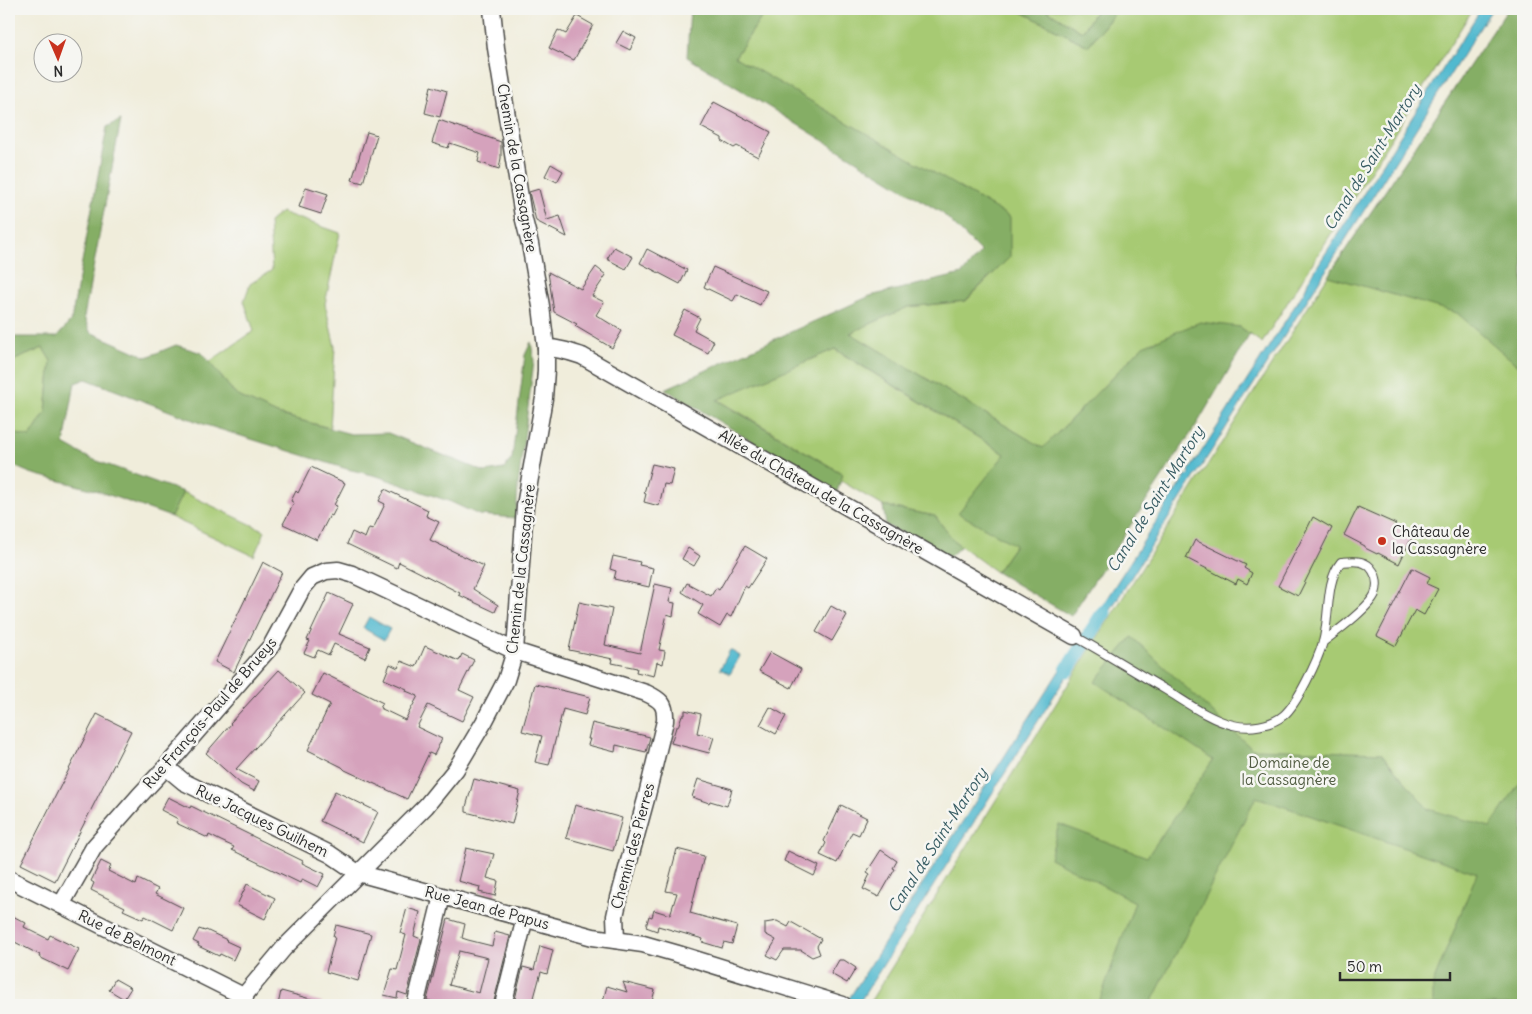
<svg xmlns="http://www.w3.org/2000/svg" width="1532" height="1014" font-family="Delius,sans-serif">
<rect width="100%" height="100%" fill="#f6f6f2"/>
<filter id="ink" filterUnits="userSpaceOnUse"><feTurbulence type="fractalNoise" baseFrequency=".02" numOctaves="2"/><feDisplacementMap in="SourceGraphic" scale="10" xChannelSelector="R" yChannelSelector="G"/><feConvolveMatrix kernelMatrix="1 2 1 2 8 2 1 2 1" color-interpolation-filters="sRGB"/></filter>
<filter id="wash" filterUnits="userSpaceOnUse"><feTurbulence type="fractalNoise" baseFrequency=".0096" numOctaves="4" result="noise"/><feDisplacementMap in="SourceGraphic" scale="20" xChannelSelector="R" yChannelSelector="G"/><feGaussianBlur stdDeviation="1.12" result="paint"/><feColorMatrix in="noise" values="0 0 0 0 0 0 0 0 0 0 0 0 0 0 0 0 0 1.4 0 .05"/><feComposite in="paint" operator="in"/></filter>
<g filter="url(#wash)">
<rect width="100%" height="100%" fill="#f0eddb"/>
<!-- green -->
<g fill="#a7ca73" stroke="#697a4f">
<polygon points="767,9 1016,9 1088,46 1118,9 1473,9 1262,343 1240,327 1143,346 1043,448 850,333 908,307 966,301 1010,257 735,57"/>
<polygon points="1045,9 1097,9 1082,32"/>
<polygon points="1508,9 1523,9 1523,1005 878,1005 870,1002 1092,646 1328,276"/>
<polygon points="281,212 340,233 325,304 335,347 330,428 277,414 236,395 209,362 254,331 244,301 250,284 272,270 269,222"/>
<polygon points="43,348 51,361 46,412 30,437 9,432 9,365 17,359"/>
<polygon points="834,349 1005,454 1015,545 996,572 954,541 935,516 883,506 841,481 843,474 717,399"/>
<polygon points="183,492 265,531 254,556 171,517"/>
</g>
<!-- forest -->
<g fill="#85ae65" stroke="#586c48">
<polygon points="690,9 767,9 735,57 1010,217 1010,257 965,301 908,307 850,333 1043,448 1143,346 1200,322 1240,327 1250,334 1197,424 1071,616 996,572 1015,545 958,513 1005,454 835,349 717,400 843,474 837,492 665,389 870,296 962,274 981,252 942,213 687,57"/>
<polygon points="1016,9 1045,9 1082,32 1097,9 1118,9 1088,46"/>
<polygon points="1508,9 1523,9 1523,370 1457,313 1328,276"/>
<polygon points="121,120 84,317 90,332 147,357 176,345 202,353 236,395 277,414 351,434 388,433 485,472 504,469 512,458 525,355 531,342 534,361 518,485 516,518 479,515 451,502 377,476 347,469 206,425 86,379 75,383 64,444 89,458 183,492 171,517 95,490 30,473 9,464 9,432 30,437 46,412 51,361 43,348 17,359 9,365 9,337 57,337 71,321 107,127"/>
<polygon points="883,506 935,516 954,541 961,546 949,557 886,525"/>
<polygon points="1132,637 1252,749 1381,753 1428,809 1490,827 1523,778 1523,1005 1433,1005 1433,983 1477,873 1256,797 1150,1005 1098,1005 1135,902 1050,858 1059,824 1147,857 1213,760 1095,682"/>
</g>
<!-- water -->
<g fill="#51b9cf" stroke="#3e727d">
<polygon points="1481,9 1492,9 1097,631 1089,626 1186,475 1188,476 1190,473 1189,471 1305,290 1308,281"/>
<polygon points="369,617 390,629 384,640 363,628"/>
<polygon points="730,650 740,656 730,674 720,669"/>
<polygon points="1072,651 1080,655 859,1003 848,1000"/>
</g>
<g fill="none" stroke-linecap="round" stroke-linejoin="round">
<!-- canal -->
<polyline stroke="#51b9cf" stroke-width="15" points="1067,670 1104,612"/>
</g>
<g id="blocks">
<!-- building -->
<g fill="#d5a2bc" fill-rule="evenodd">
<polygon points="577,16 593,25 574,60 549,48 558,30 566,34"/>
<polygon points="623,31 636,38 630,50 616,43"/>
<polygon points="431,86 447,91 440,117 425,113"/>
<polygon points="714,102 771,132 758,157 737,146 734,148 722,141 722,138 701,127"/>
<polygon points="439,120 501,142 501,158 499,169 478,162 480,153 450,143 448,148 432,143"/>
<polygon points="367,132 377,135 363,183 352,180"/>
<polygon points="551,164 563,171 557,182 545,176"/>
<polygon points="306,187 328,194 321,214 299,207"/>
<polygon points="539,189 547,220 560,216 567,237 536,221 529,192"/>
<polygon points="614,247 633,257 626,269 607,259"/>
<polygon points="647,249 687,270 680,284 640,263"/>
<polygon points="596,267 606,275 592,296 604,302 596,315 622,331 612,348 575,326 577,324 554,312 548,272 581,289"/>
<polygon points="713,267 767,291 760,305 737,294 733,301 704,287"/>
<polygon points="685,310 700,318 694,330 714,341 708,353 672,335"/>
<polygon points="652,464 674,469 670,485 664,484 659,506 644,502 646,494 644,493"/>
<polygon points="311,467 345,483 334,505 337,506 332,516 330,515 317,540 283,524 294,503 291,501 296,491 298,493"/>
<polygon points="385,489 428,510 426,516 439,522 430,540 484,566 473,589 498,605 495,612 459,595 460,593 399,562 397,568 347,544 352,532 365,538 369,528 373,529 385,504 379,501"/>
<polygon points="1358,507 1396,524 1395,525 1413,535 1399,564 1378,553 1377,554 1365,548 1365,546 1344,535"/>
<polygon points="1313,517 1332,528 1298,596 1278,586"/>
<polygon points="1195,540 1246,565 1244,568 1252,573 1247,584 1238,579 1236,584 1186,558"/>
<polygon points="745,546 767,559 748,588 745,586 731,617 727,615 720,627 698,614 703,605 682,592 687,583 711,596 716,588 719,590"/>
<polygon points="688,548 700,556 694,566 682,559"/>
<polygon points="613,556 640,562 639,565 653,568 649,587 614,579 616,571 610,569"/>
<polygon points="263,562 282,572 234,672 215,662"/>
<polygon points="1412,568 1430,577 1427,584 1438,589 1424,615 1415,610 1396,646 1377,636"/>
<polygon points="655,584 672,588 669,602 675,603 673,616 667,614 659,650 665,651 663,664 657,662 654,676 636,672 637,668 612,663 613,659 569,650 579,602 612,609 605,645 640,653"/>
<polygon points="329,593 353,604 339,634 370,647 365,658 334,644 329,655 318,650 314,657 304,653 310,641 307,640"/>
<polygon points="831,606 847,615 832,641 816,632"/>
<polygon points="425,646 459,661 462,654 474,660 459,690 474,697 462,721 428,705 417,727 442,739 434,755 429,753 407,799 345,770 342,767 308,750 330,704 312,695 323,673 383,703 380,708 405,720 418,696 406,691 407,689 384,679 390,664 398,668 401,661 416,667"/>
<polygon points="770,652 801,669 791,688 759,671"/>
<polygon points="279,670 305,693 236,769 259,781 254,791 241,784 206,753 231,724 230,723"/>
<polygon points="535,684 590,697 585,715 563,709 549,765 535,762 542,736 522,731"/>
<polygon points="770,707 786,716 776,734 760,725"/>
<polygon points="685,710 701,714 697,733 714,737 709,753 671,743 676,727 678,727 682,715 685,715"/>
<polygon points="97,714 131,731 55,881 21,864"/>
<polygon points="592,723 650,737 646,752 616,745 615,752 588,745 590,739 588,739"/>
<polygon points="474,779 520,791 512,824 466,812 466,807"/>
<polygon points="698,779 732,789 727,806 710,801 709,803 692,797"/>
<polygon points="335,791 378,812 363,842 320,821"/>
<polygon points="168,797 190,808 191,806 303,861 302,863 325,874 318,887 302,879 300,883 232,850 234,847 221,841 209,835 208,838 176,823 178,819 161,810"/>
<polygon points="575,805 622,818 613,851 566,838"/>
<polygon points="841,805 867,818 859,835 852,832 837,863 820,855 826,843 824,841"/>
<polygon points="466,848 494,854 487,878 498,881 495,896 479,892 480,887 458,881"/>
<polygon points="677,849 704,856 690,913 737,926 732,944 724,942 722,948 702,942 703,939 658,926 657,931 646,927 649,916 652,917 654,910 670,915 677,893 666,891"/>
<polygon points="881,850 897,861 893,868 895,869 879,897 863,889 870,874 867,872"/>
<polygon points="788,851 819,866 814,876 784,861"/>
<polygon points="101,861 111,866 108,871 136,885 138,879 158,889 155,894 183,908 173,930 145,916 143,919 123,910 125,907 91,890 94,883 91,881"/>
<polygon points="247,884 275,898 265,919 237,905"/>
<polygon points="407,908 420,912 414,936 421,939 407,995 398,992 397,998 384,995 392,969 397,970 406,935 400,933"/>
<polygon points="9,914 26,923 24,927 48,939 50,935 79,949 68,971 39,957 40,955 9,939"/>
<path d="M 448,919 L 465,924 L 462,938 L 468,940 L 492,946 L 495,932 L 510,936 L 493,1005 L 436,1005 L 437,1003 L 427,1000 ZM 459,951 L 488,958 L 479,993 L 449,985 Z"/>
<polygon points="777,921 788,927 791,922 821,939 817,946 820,954 812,957 801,950 784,950 777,960 767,955 776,940 765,934 765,923"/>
<polygon points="336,925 371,934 358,981 326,972 335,937 333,936"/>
<polygon points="199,929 205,931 206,930 227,940 226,941 239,947 233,960 220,954 219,956 198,946 199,944 193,941"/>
<polygon points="540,946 553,950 547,974 541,972 532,1005 523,1005 514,1003 523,967 534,970"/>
<polygon points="839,960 844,960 856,968 847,983 831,974"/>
<polygon points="115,979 131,988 124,999 109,990"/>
<polygon points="623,982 655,990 651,1005 602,1005 607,986 627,992"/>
<polygon points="281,991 322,1002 321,1005 278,1005"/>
</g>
</g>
</g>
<g filter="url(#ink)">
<use href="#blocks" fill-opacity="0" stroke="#494845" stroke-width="1"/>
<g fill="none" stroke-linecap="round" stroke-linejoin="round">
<!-- service casing -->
<g stroke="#494845" stroke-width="10">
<path id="service" d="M 1074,636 C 1105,653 1135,672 1166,690 C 1186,702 1210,720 1233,725 C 1249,729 1271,726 1284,715 C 1297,704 1318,660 1323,642 C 1330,618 1325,581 1341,562 C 1354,561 1366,559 1373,571 C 1377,577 1378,586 1375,594 C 1369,608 1336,632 1323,642"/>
</g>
<!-- minor casing -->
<g stroke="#494845" stroke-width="19">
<g id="minor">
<path d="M 546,348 C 559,348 570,352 582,356 L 1074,636"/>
<polyline points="166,767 184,782 330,854 358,873 593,937 643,944 678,954 843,1005"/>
<polyline points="9,879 245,997"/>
<path d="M 61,905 L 94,847 L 139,796 L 166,767 L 271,646 L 302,589 L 312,577 L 326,571 L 338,570 L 352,574 L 515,651 L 646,693 C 661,700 666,704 665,721 L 646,799 L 619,898 L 615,916 L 616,940"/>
<polyline points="416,1002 442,896"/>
<polyline points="239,1005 248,991 284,948 426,806 456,769 484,722 506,680 515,651 525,506 544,398 546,370 546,348 541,306 530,244 523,216 496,48 492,9"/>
<polyline points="503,1005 525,918"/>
</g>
</g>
<!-- service -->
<use href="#service" stroke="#fff" stroke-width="8"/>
<!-- minor -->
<use href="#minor" stroke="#fff" stroke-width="16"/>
</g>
</g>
<!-- markers -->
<circle fill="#c8321e" stroke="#f6f6f2" stroke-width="2" cx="1382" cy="541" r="5"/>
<g text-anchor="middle" stroke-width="5" stroke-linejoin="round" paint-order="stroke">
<!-- street labels -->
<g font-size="15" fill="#2b2b2b" stroke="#f6f6f2">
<text transform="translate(517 168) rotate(80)" y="5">Chemin de la Cassagnère</text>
<text transform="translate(821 492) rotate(30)" y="5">Allée du Château de la Cassagnère</text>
<text transform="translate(521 569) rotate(-84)" y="5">Chemin de la Cassagnère</text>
<text transform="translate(210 713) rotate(-49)" y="5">Rue François-Paul de Brueys</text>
<text transform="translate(262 821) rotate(26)" y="5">Rue Jacques Guilhem</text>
<text transform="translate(633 846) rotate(-75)" y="5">Chemin des Pierres</text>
<text transform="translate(487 908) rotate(15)" y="5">Rue Jean de Papus</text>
<text transform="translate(127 938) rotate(26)" y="5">Rue de Belmont</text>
</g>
<!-- poi labels -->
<g font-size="15" fill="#2b2b2b" stroke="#f6f6f2" text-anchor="start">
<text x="1392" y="537">Château de<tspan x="1392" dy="17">la Cassagnère</tspan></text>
</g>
<!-- park labels -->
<g font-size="15" fill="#505b41" stroke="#f6f6f2">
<text x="1289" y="768">Domaine de<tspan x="1289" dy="17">la Cassagnère</tspan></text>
</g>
<!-- water labels -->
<g font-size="16" font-style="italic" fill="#385d64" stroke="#f6f6f2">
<text transform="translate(1372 157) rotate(-58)" y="6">Canal de Saint-Martory</text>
<text transform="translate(1155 499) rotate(-58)" y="6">Canal de Saint-Martory</text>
<text transform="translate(937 840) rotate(-57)" y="6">Canal de Saint-Martory</text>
</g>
</g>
<!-- margin -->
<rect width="1532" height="1014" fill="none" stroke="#f6f6f2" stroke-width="30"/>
<!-- north arrow -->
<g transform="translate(58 58) rotate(178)"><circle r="24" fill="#f6f6f2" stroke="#a5a5a2"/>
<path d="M0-4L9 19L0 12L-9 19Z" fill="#c8321e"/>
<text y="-8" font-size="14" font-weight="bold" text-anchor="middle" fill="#2b2b2b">N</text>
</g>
<!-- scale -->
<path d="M1340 972v8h110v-8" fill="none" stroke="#2b2b2b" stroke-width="2.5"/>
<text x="1347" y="972" font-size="15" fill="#2b2b2b" stroke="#f6f6f2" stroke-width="4" paint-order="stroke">50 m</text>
</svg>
